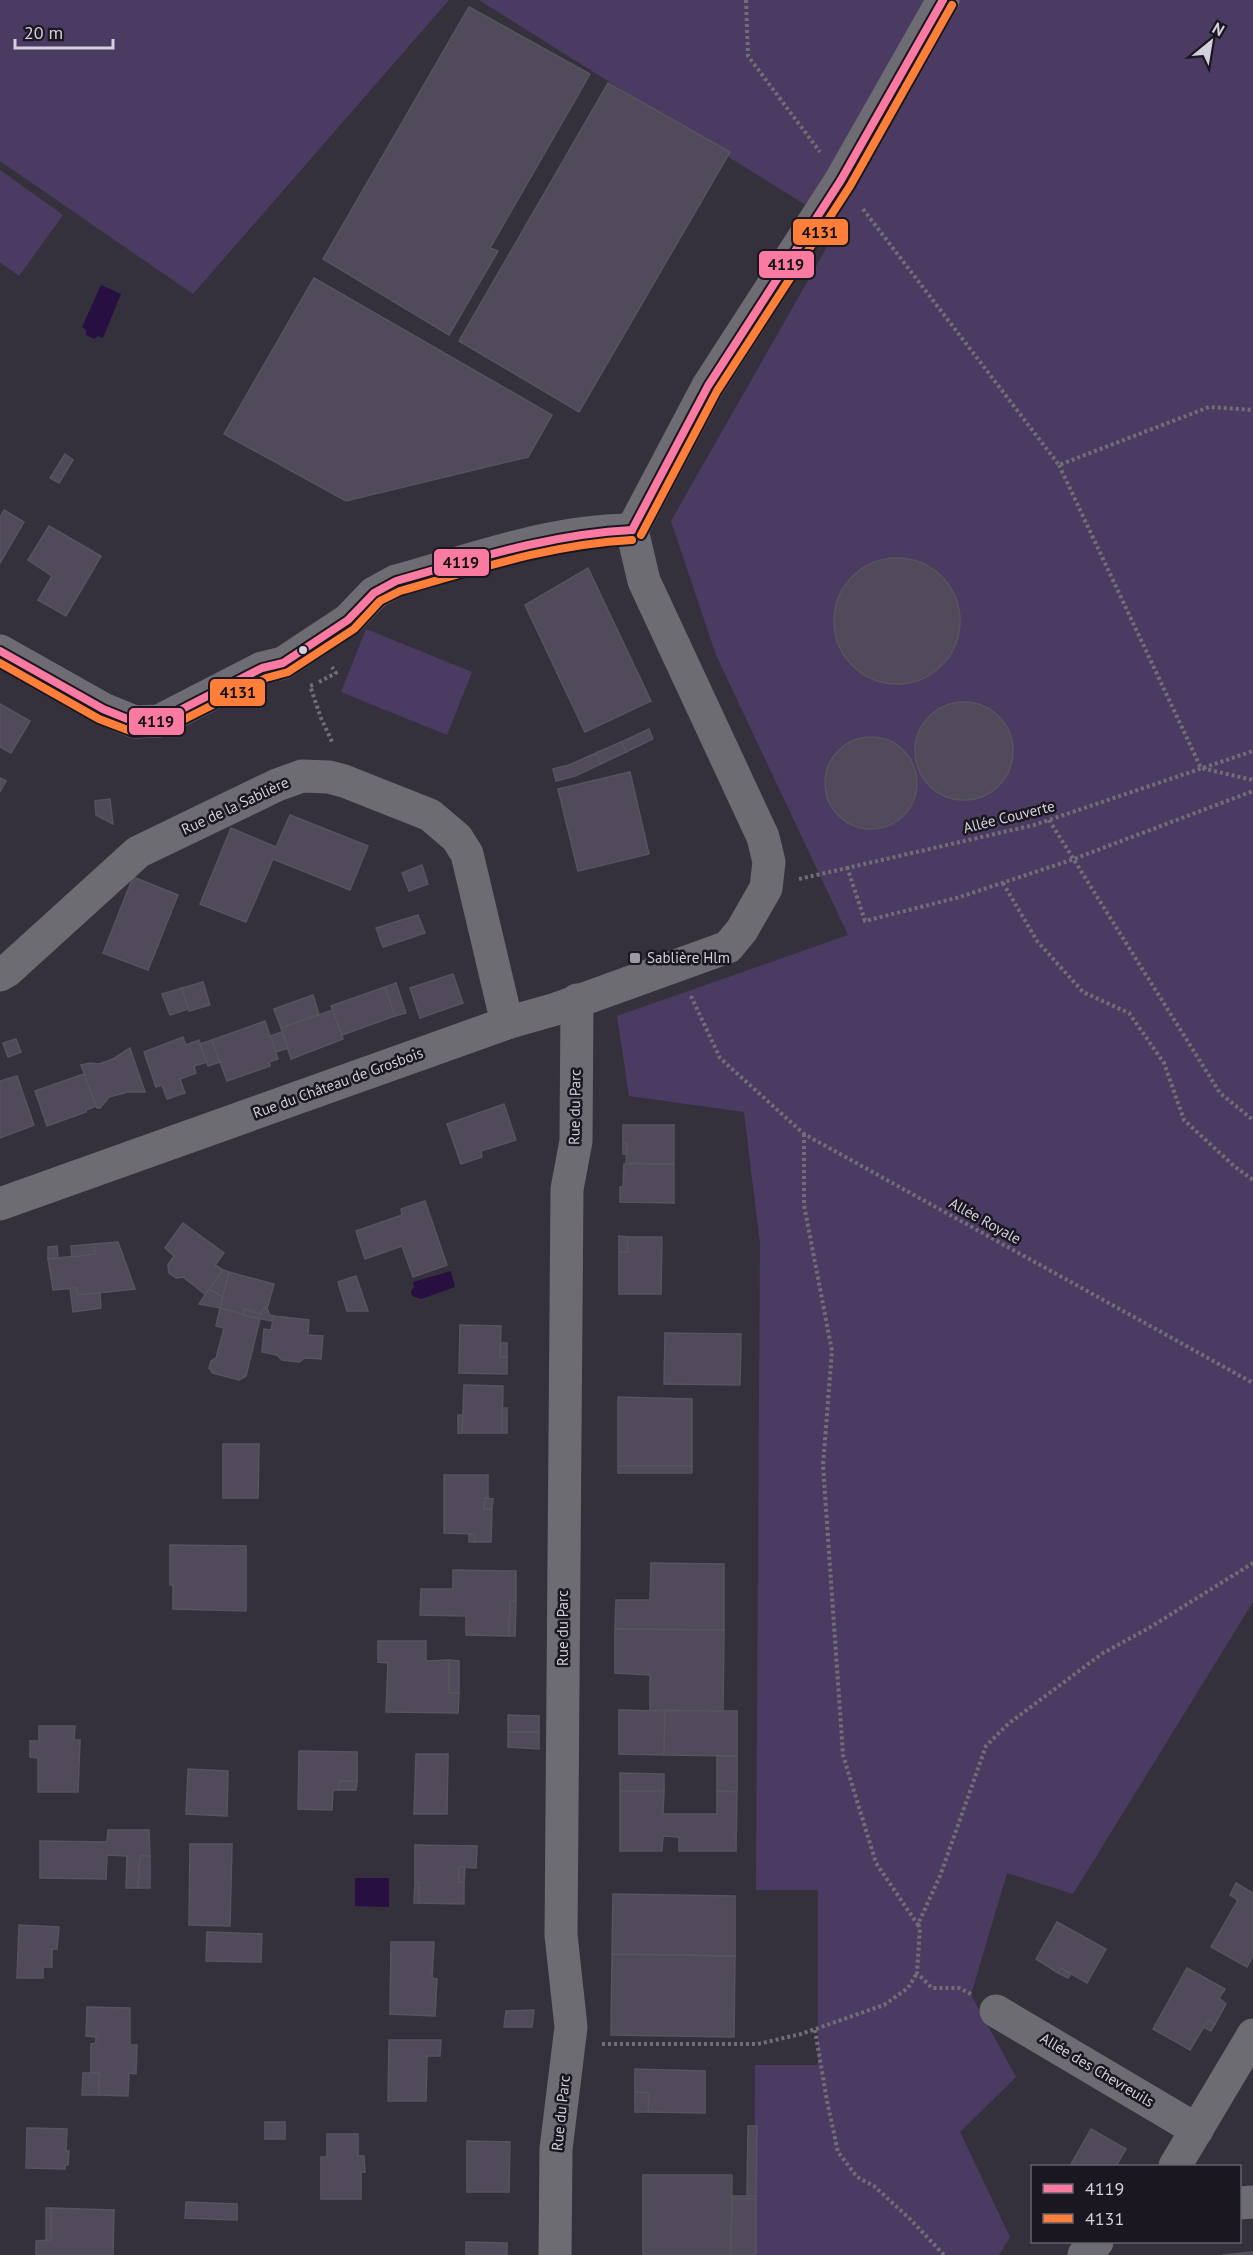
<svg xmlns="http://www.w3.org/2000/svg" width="1253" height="2255" font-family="'PT Sans',sans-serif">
<rect width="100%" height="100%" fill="#35313c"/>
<!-- green -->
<g fill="#4b3b62">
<polygon points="0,0 449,0 193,294 0,161"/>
<polygon points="479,0 1253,0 1253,1602 1073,1894 1007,1873 971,1995 1016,2077 960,2132 1010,2237 999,2255 754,2255 755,2065 818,2065 818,1890 756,1890 760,1244 744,1112 629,1096 617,1016 848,935 716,655 671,521 839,226"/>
<polygon points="0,170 63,215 19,276 0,262"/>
<polygon points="366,629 472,672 447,735 341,692"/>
</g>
<!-- water -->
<g fill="#270f41">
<polygon points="101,285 121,294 103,338 98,336 94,339 86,335 86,330 82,327"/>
<polygon points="451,1271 455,1287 421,1299 412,1296 411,1291 414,1287 413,1282"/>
<polygon points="355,1878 389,1878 389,1907 355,1906"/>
</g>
<!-- building -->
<g fill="#504a5a" stroke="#57545d" stroke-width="1.5">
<polygon points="469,7 590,74 490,248 498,251 449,335 323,259"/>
<polygon points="608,83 730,152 579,412 459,341"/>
<polygon points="314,278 552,415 528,457 346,501 224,434"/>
<polygon points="65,454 73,460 59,483 50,478"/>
<polygon points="4,510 24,522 0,563 0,518"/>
<polygon points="49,526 101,556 66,616 38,600 52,576 28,560"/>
<circle cx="897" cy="621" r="63"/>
<polygon points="588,568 651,701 585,732 525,605"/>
<circle cx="964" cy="751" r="49"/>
<polygon points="0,704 30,721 11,753 0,747"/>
<polygon points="649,729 653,739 626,752 621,742"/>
<circle cx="871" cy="783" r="46"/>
<polygon points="621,742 626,752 601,764 596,753"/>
<polygon points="596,753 601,764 575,776 556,781 553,769 569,765"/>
<polygon points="630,772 649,854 578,871 558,789"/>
<polygon points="0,778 6,781 0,792"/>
<polygon points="110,799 113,824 96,815 95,801"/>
<polygon points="290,815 368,846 350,890 273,859 246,922 200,904 231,828 276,847"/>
<polygon points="422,865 428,884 409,891 402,873"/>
<polygon points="133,877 178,895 148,970 103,953"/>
<polygon points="418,915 425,933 383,947 376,928"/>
<polygon points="453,974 463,1003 420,1018 410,988"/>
<polygon points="203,982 210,1005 189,1011 182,988"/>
<polygon points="396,983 406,1013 395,1016 385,987"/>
<polygon points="385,987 395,1016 342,1035 331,1006"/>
<polygon points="182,988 188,1009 170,1015 162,994"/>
<polygon points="313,995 319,1014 281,1028 274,1009"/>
<polygon points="333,1010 343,1039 291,1059 281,1028"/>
<polygon points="265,1021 278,1059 269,1062 270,1066 227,1081 212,1040"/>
<polygon points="282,1032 288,1048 276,1052 270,1036"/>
<polygon points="183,1037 186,1045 199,1040 207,1062 194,1066 196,1073 180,1079 185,1093 167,1099 162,1085 156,1087 144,1052"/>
<polygon points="16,1039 21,1052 8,1057 3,1043"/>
<polygon points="212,1040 220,1062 208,1066 200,1044"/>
<polygon points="130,1048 145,1092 128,1092 109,1097 100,1108 97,1108 81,1065 90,1063 99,1064 113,1059"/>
<polygon points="84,1074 96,1106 86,1110 86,1112 47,1126 35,1091"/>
<polygon points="17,1076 34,1125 0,1138 0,1081"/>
<polygon points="504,1104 516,1140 481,1151 482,1157 461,1164 447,1124"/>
<polygon points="623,1125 674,1125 674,1164 626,1163 627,1143 623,1143"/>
<rect x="623" y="1143" width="4" height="11"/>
<polygon points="624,1164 674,1164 674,1203 620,1202 620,1187 623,1187"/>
<polygon points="425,1201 447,1265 413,1277 402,1246 365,1259 356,1231 402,1215 401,1209"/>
<polygon points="183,1223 224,1253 215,1265 223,1270 206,1295 183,1277 176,1278 169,1273 168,1265 174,1256 165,1248"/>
<polygon points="619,1236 627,1237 628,1252 619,1252"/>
<polygon points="627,1237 662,1237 661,1294 619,1294 619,1252 628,1252"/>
<polygon points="118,1242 135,1289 78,1295 76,1288 53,1290 48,1259 95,1254 94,1244"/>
<polygon points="94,1244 95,1254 72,1257 71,1246"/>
<polygon points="57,1246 58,1258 48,1259 48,1247"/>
<polygon points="223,1270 229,1272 223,1297 209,1289"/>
<polygon points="229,1272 274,1284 267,1309 264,1308 260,1314 245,1309 243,1315 220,1308"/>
<polygon points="356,1276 368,1311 347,1311 338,1282"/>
<polygon points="70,1288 76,1288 78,1295 100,1293 101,1308 73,1312"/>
<polygon points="209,1289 223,1297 220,1308 199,1304"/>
<polygon points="220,1308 260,1319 246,1376 239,1380 213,1373 209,1368 211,1361 216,1358 224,1328 216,1326"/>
<polygon points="264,1308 267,1309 270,1315 274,1316 271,1321 243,1315 245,1309 260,1314"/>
<polygon points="274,1316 309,1320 308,1335 323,1336 321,1359 305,1358 299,1362 282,1360 277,1355 262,1352 264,1329 271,1330"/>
<polygon points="460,1325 501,1326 500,1357 507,1357 507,1374 459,1373"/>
<polygon points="665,1333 741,1334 740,1385 664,1384"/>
<polygon points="501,1343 507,1343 507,1357 500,1357"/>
<polygon points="464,1385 503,1386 502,1433 462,1433"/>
<polygon points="618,1397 692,1399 692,1466 618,1466"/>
<rect x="502" y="1408" width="5" height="25"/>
<polygon points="458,1415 463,1415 462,1433 458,1433"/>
<polygon points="223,1444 259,1444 258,1498 223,1498"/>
<rect x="618" y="1466" width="74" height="7"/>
<polygon points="444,1475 488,1475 488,1498 485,1498 484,1509 492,1509 491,1542 475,1542 475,1534 444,1533"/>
<polygon points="485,1498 493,1499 492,1509 484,1509"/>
<rect x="469" y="1534" width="6" height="8"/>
<polygon points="170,1545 246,1546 246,1611 173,1609 173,1585 170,1585"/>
<polygon points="651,1563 724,1564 724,1630 615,1629 616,1600 650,1600"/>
<polygon points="453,1570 516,1571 516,1601 510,1601 509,1636 466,1635 466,1616 420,1615 421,1589 453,1589"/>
<polygon points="510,1601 516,1601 515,1636 509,1636"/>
<polygon points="615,1629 724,1630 723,1711 650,1710 650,1675 615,1673"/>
<polygon points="378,1641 426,1641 426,1661 449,1660 449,1693 459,1693 458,1713 386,1712 388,1663 378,1662"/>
<polygon points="449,1660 459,1661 459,1693 449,1693"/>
<polygon points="619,1710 665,1711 664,1755 619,1754"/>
<polygon points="665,1711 737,1711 737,1756 664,1755"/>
<polygon points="508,1715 539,1716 539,1732 508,1732"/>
<polygon points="39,1726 75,1726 74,1740 80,1740 78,1792 38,1792 38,1758 30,1757 30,1741 39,1741"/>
<polygon points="508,1732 539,1732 539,1749 508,1747"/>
<polygon points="299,1751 357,1752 357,1781 340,1781 339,1790 333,1790 332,1810 298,1809"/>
<polygon points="416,1754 448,1754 447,1814 414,1814"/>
<polygon points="717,1756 737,1756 737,1792 717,1791"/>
<polygon points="188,1769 228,1771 227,1816 186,1814"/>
<polygon points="620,1773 664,1774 664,1791 620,1791"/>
<polygon points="340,1781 357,1781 356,1790 339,1790"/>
<polygon points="620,1791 664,1791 663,1814 717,1814 717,1791 737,1792 736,1851 679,1851 679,1837 663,1836 662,1851 620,1851"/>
<polygon points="108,1830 149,1830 150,1856 140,1856 138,1888 126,1888 127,1856 107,1855 106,1879 40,1878 40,1841 107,1842"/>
<polygon points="190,1844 232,1844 230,1926 189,1925"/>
<polygon points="415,1845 477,1846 476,1868 459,1867 459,1882 464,1882 464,1904 419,1903 419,1882 415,1882"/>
<polygon points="140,1856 150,1856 150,1888 138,1888"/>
<polygon points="459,1867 465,1867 464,1882 459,1882"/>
<polygon points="415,1882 419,1882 419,1903 414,1903"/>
<polygon points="1236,1883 1253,1893 1253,1956 1247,1967 1211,1947 1238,1900 1230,1895"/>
<polygon points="613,1894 735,1896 735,1956 612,1954"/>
<polygon points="1057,1922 1106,1949 1087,1983 1061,1968 1058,1973 1036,1959"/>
<polygon points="19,1925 59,1927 57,1949 52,1949 52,1967 43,1967 43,1978 17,1978"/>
<polygon points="207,1932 262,1934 261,1962 206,1961"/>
<polygon points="391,1942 434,1942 432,1978 437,1979 435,2016 390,2014"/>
<polygon points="612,1954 735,1956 734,2037 611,2035"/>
<polygon points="1061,1968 1071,1974 1068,1978 1058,1973"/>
<polygon points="1187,1968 1225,1989 1219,1998 1226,2004 1215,2024 1208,2020 1190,2050 1153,2029"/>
<polygon points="87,2007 130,2008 130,2045 137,2045 136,2074 129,2073 128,2096 99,2095 99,2073 91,2073 91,2044 96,2043 96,2037 86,2036"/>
<polygon points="534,2010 532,2027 504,2027 506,2011"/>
<polygon points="1208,2020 1215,2024 1211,2031 1203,2027"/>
<polygon points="389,2040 441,2040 440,2056 427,2056 426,2101 388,2101"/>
<polygon points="635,2069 705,2071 705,2113 648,2112 649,2093 635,2092"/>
<polygon points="83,2073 99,2073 99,2095 82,2095"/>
<polygon points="635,2092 649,2093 648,2112 635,2112"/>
<rect x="265" y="2122" width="20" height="17"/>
<polygon points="748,2126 757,2126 756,2196 747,2196"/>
<polygon points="27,2128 67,2129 66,2151 69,2151 68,2165 65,2165 65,2169 26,2168"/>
<polygon points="1091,2129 1126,2149 1116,2166 1070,2166"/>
<polygon points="327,2134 358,2134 358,2156 364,2156 365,2172 361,2172 361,2199 321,2199 321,2157 327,2157"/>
<polygon points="467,2141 510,2142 509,2192 467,2192"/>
<polygon points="643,2175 732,2175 731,2255 643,2255"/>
<rect x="732" y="2196" width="24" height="3"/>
<polygon points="732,2199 756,2199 756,2255 731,2255"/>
<polygon points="186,2202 237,2204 237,2220 185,2218"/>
<rect x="46" y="2208" width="5" height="32"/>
<polygon points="51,2208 114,2210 113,2255 36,2255 36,2241 51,2240"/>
<polygon points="466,2242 507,2243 507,2255 466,2255"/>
<polygon points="1253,2252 1253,2255 1222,2255"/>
</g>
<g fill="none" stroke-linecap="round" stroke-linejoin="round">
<!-- path -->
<g stroke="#716f75" stroke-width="4" stroke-dasharray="3 3" stroke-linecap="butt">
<polyline points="746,0 748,56 820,152"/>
<polyline points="863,209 1059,465 1209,407 1253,410"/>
<polyline points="1059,465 1201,768 1253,780"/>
<polyline points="319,682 336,673 332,667"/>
<polyline points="313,685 310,686 321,718 333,744"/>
<polyline points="1049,820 1220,1093 1253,1120"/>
<polyline points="847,867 865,921 960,897 1074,859 1253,791"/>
<polyline points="799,879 1034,825 1253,751"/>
<polyline points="1003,883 1037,941 1083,992 1129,1013 1164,1063 1184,1120 1234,1166 1253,1180"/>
<polyline points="691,996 720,1058 804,1134 1253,1383"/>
<polyline points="804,1134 804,1205 832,1351 823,1465 843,1755 876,1863 920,1928"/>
<polyline points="971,1994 959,1988 932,1988 917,1973 920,1928 918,1924 940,1876 986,1746 1008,1724 1103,1653 1149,1628 1253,1563"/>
<polyline points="815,2030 827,2101 838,2152 857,2177 874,2186 910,2219 944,2255"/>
<polyline points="602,2044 758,2044 801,2034 884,2005 908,1988 917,1973"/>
</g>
<!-- minor -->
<g stroke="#6d6c72" stroke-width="33">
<polyline points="632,530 708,386 841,180 943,0"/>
<path d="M 0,651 L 103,709 L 135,722 L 159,721 L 262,668 L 283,663 L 348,620 L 374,593 L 396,581 C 473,560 551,530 632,530"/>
<polyline points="0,975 7,971 138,852 277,785 302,776 329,777 344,781 430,815 457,838 467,854 507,1023"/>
<polyline points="0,1204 507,1023 556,1009 728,947 742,930 766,888 769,862 763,837 644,581 632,530"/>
<polyline points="996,2011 1197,2130"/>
<polyline points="1175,2166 1253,2035"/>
<polyline points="1240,2203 1253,2202"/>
<polyline points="555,2255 556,2149 571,2027 561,1935 567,1189 576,1141 577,1000"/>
<polyline points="1084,2255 1097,2242"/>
</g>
<!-- bus-1 casing -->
<g stroke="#1a1720" stroke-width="12">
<g id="bus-1">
<polyline points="632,530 708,386 841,180 943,0"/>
<path d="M 0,651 L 103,709 L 135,722 L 159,721 L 262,668 L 283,663 L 348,620 L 374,593 L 396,581 C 474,559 550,534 632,530"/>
</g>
</g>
<!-- bus-2 casing -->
<g stroke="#1a1720" stroke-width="12">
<g id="bus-2">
<polyline points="641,535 717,391 850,186 952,5"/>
<path d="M 0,663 L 99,719 L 133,732 L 161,731 L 266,678 L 288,672 L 354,629 L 380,601 L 400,591 C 477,569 552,544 632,540"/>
</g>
</g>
<!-- bus-1 -->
<use href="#bus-1" stroke="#fa7aa2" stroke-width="8"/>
<!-- bus-2 -->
<use href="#bus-2" stroke="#ff7f3a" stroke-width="8"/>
</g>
<!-- markers -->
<circle fill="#d4d0dc" stroke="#1a1720" stroke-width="2" cx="303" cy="650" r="5"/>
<rect fill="#9c98a4" stroke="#1a1720" stroke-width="2" x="629" y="952" width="12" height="12" rx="3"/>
<g text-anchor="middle" stroke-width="5" stroke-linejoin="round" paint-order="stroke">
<!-- street labels -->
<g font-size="15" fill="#d4d0dc" stroke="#1a1720">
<text transform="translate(235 806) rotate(-25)" y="5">Rue de la Sablière</text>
<text transform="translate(1009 817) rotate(-14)" y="5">Allée Couverte</text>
<text transform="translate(338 1083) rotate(-20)" y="5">Rue du Château de Grosbois</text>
<text transform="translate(575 1107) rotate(-89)" y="5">Rue du Parc</text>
<text transform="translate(985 1221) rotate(29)" y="5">Allée Royale</text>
<text transform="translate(563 1628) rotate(-90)" y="5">Rue du Parc</text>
<text transform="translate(1097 2070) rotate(31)" y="5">Allée des Chevreuils</text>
<text transform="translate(561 2113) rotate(-84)" y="5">Rue du Parc</text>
</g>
<!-- poi labels -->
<g font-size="15" fill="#d4d0dc" stroke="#1a1720" text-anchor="start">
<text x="647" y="963">Sablière Hlm</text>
</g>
</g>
<g stroke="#1a1720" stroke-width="2">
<rect x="792" y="218" width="57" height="28" rx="6" fill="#ff7f3a"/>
<rect x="758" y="250" width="57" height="29" rx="6" fill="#fa7aa2"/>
<rect x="433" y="548" width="57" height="29" rx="6" fill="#fa7aa2"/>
<rect x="209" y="678" width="57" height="29" rx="6" fill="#ff7f3a"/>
<rect x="128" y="707" width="57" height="29" rx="6" fill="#fa7aa2"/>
</g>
<g font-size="16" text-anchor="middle" font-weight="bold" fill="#111">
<text x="820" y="238">4131</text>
<text x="786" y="270">4119</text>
<text x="461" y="568">4119</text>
<text x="238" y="698">4131</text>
<text x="156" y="727">4119</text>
</g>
<!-- legend -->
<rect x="1031" y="2165" width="210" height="78" fill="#1a1720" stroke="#64616b" stroke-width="1.5"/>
<rect x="1043" y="2184" width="30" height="9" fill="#fa7aa2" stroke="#64616b" stroke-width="1.5"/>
<text x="1085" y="2195" font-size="18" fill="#d4d0dc">4119</text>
<rect x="1043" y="2214" width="30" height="9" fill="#ff7f3a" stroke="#64616b" stroke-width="1.5"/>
<text x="1085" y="2225" font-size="18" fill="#d4d0dc">4131</text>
<!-- north arrow -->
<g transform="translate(1211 42) rotate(30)" stroke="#1a1720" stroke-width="4.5" paint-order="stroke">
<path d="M0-4.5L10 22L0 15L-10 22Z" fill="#d4d0dc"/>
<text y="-9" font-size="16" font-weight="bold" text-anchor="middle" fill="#d4d0dc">N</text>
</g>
<!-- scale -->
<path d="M15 39v9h98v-9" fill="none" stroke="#d4d0dc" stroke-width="3"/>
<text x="24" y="39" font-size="18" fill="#d4d0dc" stroke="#1a1720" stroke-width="4.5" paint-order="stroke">20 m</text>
</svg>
